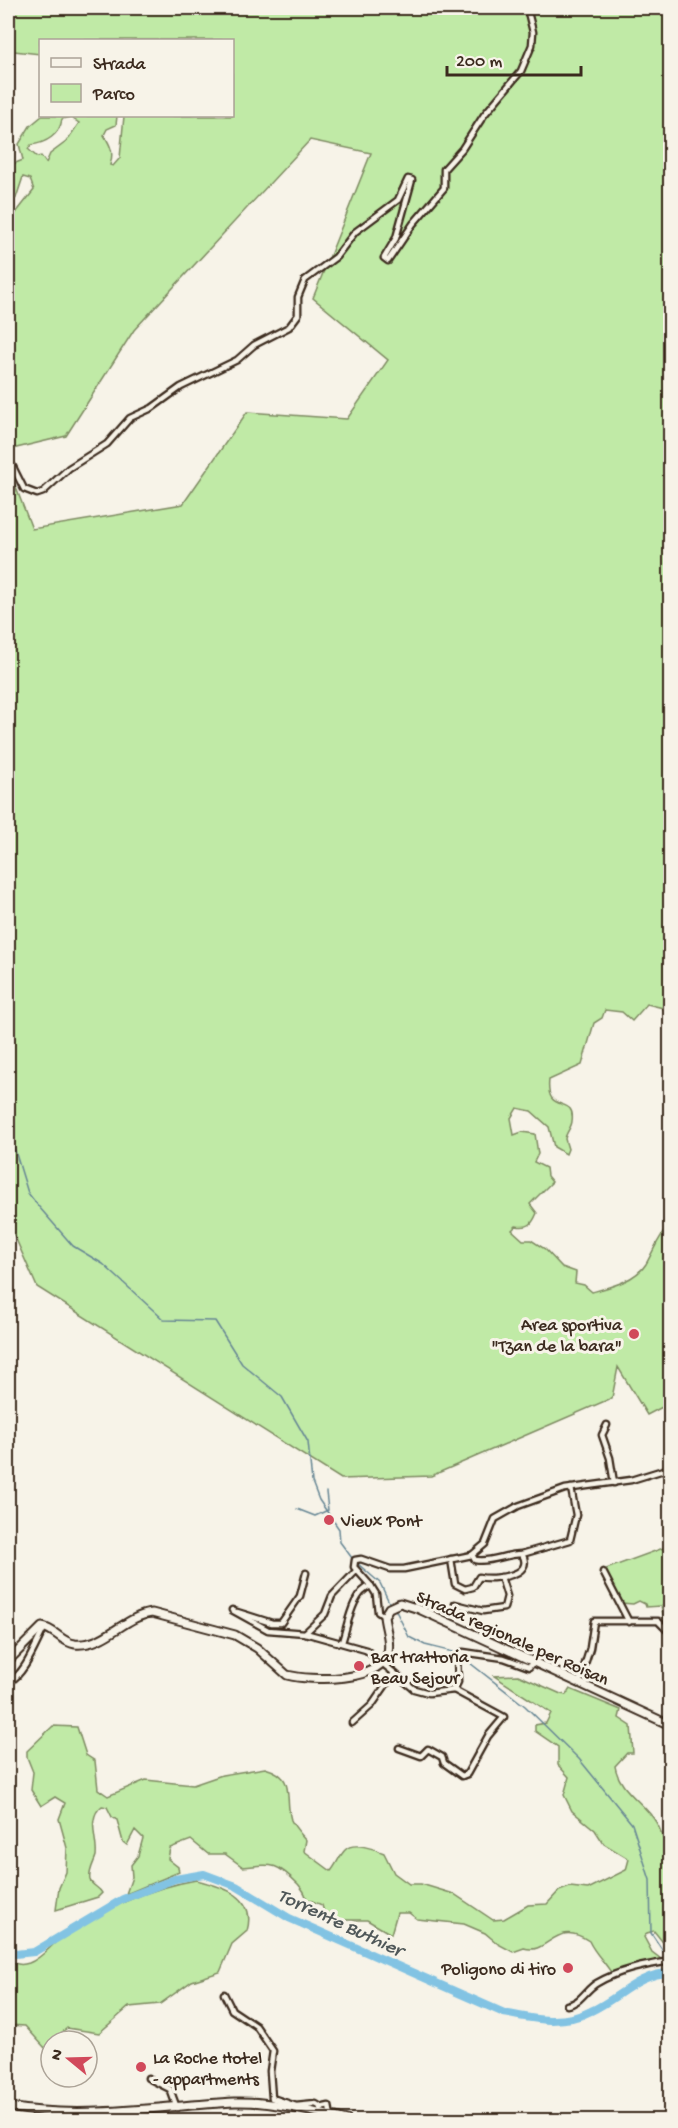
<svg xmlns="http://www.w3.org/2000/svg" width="678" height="2128" font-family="'Gochi Hand',sans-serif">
<rect width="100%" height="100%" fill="#f7f3e8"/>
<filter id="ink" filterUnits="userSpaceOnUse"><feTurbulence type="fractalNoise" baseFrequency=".0167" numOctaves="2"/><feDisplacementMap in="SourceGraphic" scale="12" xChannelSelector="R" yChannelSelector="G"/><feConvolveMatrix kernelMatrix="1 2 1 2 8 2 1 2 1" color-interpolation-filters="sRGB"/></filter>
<g filter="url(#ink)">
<!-- green -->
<g fill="#c0eaa6" stroke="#7e8a62" stroke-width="1.5" fill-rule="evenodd">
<path d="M 15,8 L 670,8 L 670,982 L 666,990 L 670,998 L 670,1017 L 666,1016 L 663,1008 L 647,1004 L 632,1021 L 622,1012 L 605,1010 L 602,1018 L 594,1023 L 582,1065 L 549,1080 C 545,1116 576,1094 572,1121 C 572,1127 566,1132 565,1139 L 568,1149 L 566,1154 L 554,1147 L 549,1127 L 531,1111 L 517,1108 L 511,1118 L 514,1135 L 522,1132 L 535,1134 L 538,1154 L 534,1162 L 546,1168 L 547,1176 L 552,1182 L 530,1204 L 537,1213 C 532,1225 529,1228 516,1226 L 512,1230 L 523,1240 L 531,1240 L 545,1249 L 562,1267 L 576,1272 L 575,1283 L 584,1285 L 592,1292 C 610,1287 635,1281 646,1264 C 654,1250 658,1237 670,1224 L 670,1403 L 647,1415 L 618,1367 L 612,1398 L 431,1476 L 341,1479 L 37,1287 L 8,1221 L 8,467 L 32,529 L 183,504 L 247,412 L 347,419 L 388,360 L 313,298 L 371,153 L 310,140 L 134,330 L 66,436 L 8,450 L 8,223 L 34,190 L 30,179 L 23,177 L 16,198 L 8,207 L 8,166 L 23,160 L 19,144 L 30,126 L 42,116 L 117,116 L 116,125 L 107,129 L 104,135 C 111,146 114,153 110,165 L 113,166 L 120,158 L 124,116 L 232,116 L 232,40 L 40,40 L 40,54 L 14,51 C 5,33 8,25 15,8 ZM 70,117 L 79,123 L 66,142 L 50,154 L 46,163 L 41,156 L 37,157 L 28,149 L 31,145 C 46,143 60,135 62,119 Z"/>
<polygon points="666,1547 670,1547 670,1603 664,1618 661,1606 646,1607 645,1604 639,1601 633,1604 621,1603 605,1574 606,1569"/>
<path d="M 518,1675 L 561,1694 L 566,1695 L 570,1689 L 621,1710 L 619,1718 L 631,1726 L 633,1753 L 627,1753 L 615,1766 C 619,1791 644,1802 656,1822 C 676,1855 670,1913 670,1951 L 654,1931 L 647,1933 L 644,1937 L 652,1952 L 661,1959 L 612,1974 C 605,1962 595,1954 589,1941 C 555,1918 548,1956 524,1948 L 513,1952 L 498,1944 L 485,1933 L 464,1924 L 417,1919 L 409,1913 L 397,1913 L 391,1934 L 367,1920 L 329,1920 L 325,1916 L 322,1905 L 307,1899 C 304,1891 303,1890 298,1884 C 276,1862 273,1864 243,1867 L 225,1854 L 208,1854 L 191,1840 L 170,1848 L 168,1859 L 178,1867 L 179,1872 L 126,1894 L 132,1877 L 131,1865 L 138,1856 L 143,1838 L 135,1830 L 127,1845 L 123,1842 L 117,1820 L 112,1817 L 107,1807 L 102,1806 C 86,1818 98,1840 96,1856 C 94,1863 88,1872 90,1880 C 92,1886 99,1887 102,1893 L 98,1897 L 56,1910 L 59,1888 L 66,1872 L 67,1848 L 59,1819 L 65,1803 L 55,1797 L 41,1806 L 31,1790 L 33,1772 L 27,1757 L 27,1751 L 53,1726 L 77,1727 L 86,1755 L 95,1761 L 98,1789 L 108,1796 L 146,1780 L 193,1785 L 222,1775 L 265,1768 C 297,1777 284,1796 291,1820 C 294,1827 301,1834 306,1840 L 304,1851 L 331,1871 C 336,1865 340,1855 345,1850 C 353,1841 375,1849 384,1853 L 394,1873 L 409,1884 L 421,1884 L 454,1894 L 493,1920 L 504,1919 L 528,1905 L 547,1904 L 559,1891 L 570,1887 L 588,1889 L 626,1870 L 629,1859 L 604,1844 L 595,1830 L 572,1811 L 564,1795 L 569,1777 L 558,1765 L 558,1747 L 535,1731 L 535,1725 L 546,1723 L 551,1713 L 494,1676 Z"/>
<path d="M 196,1880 C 224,1887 257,1896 247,1931 L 232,1944 L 220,1972 L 192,1981 L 160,2004 L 129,2007 L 99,2033 L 67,2028 L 45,2048 L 25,2026 L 8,2025 L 8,1959 C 15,1964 20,1966 29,1963 C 42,1958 50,1946 61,1938 C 100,1910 149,1888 196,1880 Z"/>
</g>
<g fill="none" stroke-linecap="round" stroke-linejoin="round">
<!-- stream -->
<g stroke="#668694" stroke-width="1.5">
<polyline points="8,1128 28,1193 39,1207 73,1246 103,1264 164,1320 215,1321 242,1364 282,1397 308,1442 312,1482 319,1500 339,1529 340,1542 352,1558"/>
<polyline points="297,1509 315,1516 328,1510 326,1492"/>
<polyline points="358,1564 380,1583 390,1604"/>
<polyline points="395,1609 409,1637 425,1645 457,1653"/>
<polyline points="461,1656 525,1706 579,1759 632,1824 650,1880 651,1933 669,1960"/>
</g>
<!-- river -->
<path stroke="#82c3e3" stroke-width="8" d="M 8,1944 L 15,1954 L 34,1952 L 123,1899 L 175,1879 L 204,1874 L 236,1886 L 289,1918 L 504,2013 C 533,2019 563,2026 591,2011 C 618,1999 639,1973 670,1973"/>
<!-- street casing -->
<g stroke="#3b2a1e" stroke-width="9">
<g id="street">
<polyline points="8,461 13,467 24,489 37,494 43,492 69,468 107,444 130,418 152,408 181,387 237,360 254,345 289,327 298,315 298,297 305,280 336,257 355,232 398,200 408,179 412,180 396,238 384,258 388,261 413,224 444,188 444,169 462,149 484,115 521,71 532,45 533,32 527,8"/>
<polyline points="607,1425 602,1435 610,1458 614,1483"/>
<polyline points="522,1554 570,1540 576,1515 571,1488"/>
<path d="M 451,1559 L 455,1584 L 465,1589 L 473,1587 L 479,1577 C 491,1580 536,1577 522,1554 C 505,1554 491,1563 475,1560 L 472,1555"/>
<polyline points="603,1572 629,1622"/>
<polyline points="371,1586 354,1567 355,1560 361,1559 390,1569 404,1569 472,1555 485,1544 495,1519 518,1506 565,1489 631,1480 670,1468"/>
<polyline points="455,1604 483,1611 504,1608 507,1596 501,1577"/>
<polyline points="232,1610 268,1630 305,1633 366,1650 414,1689 429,1693 454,1690 458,1682 457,1657 463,1652 504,1658 529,1667 533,1662"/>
<polyline points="237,1612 272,1623 281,1623 300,1596 306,1573"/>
<polyline points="305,1633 325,1614 332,1596 356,1571"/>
<path d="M 342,1642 C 348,1625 352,1592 371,1586 L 376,1594 L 378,1612 L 384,1616"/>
<path d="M 8,1683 C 26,1673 35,1645 45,1627"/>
<polyline points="579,1683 590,1648 594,1621 658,1621 670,1633"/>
<polyline points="352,1723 372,1705 394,1673"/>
<polyline points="399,1748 421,1756 428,1749 442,1757 444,1763 462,1776 467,1774 488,1736 504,1717 454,1690"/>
<polyline points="224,1994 232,2010 256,2026 273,2051 270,2071 272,2098 296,2106 316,2104 321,2107"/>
<path d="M 567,2005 C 581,2003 585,1990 597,1983 C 619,1970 646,1965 670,1961"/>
<polyline points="148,2078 170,2089 177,2108"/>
<polyline points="320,2108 329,2106 331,2116"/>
</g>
</g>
<!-- secondary casing -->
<g stroke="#3b2a1e" stroke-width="11">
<g id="secondary">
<path d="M 8,1661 L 42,1627 C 55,1629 61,1642 75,1644 C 105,1647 124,1616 152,1613 L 235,1635 L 257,1648 L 287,1675 C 311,1681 381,1683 388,1652 C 391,1641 385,1628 384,1616 L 389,1608 L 400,1603 L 419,1609 L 670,1725"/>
<path d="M 8,2107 C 85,2120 158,2106 235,2102 C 271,2101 312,2111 347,2120"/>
</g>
</g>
<!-- street -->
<use href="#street" stroke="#f7f3e8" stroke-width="4.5"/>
<!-- secondary -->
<use href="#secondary" stroke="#f7f3e8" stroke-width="7"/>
</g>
</g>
<!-- markers -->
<g fill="#d1495b" stroke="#f7f3e8" stroke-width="2">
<circle cx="634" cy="1334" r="6"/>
<circle cx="329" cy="1520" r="6"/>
<circle cx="359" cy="1666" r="6"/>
<circle cx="568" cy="1968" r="6"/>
<circle cx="141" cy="2067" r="6"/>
</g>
<g text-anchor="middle" stroke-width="6" stroke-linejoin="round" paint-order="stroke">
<!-- poi labels -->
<g font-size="18" fill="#3b2a1e" stroke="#f7f3e8" text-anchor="start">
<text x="622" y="1330" text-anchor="end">Area sportiva<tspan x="622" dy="21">"Tzan de la bara"</tspan></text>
<text x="341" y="1526">Vieux Pont</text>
<text x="371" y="1662">Bar trattoria<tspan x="371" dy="21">Beau Sejour</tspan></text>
<text x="556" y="1974" text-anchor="end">Poligono di tiro</text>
<text x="153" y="2063">La Roche Hotel<tspan x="153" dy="21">- appartments</tspan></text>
</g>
<!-- street labels -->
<g font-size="18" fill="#3b2a1e" stroke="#f7f3e8">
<text transform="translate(513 1637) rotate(24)" y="6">Strada regionale per Roisan</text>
</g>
<!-- water labels -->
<g font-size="20" font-style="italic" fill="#505859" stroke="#f7f3e8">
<text transform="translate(341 1921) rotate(25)" y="7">Torrente Buthier</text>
</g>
</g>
<!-- margin -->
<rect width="678" height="2128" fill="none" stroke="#f7f3e8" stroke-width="30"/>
<rect x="15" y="15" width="648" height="2098" fill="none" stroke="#3b2a1e" stroke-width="2" filter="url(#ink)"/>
<!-- legend -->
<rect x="39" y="39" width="195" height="78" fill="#f7f3e8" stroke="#aca397" stroke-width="1.5"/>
<rect x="51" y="58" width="30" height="9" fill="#f7f3e8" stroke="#aca397" stroke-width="1.5"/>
<text x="93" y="69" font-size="18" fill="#3b2a1e">Strada</text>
<rect x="51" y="84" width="30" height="18" fill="#c0eaa6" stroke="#aca397" stroke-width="1.5"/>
<text x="93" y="99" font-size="18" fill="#3b2a1e">Parco</text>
<!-- north arrow -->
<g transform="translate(69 2059) rotate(289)"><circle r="28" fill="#f7f3e8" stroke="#aca397" stroke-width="1.5"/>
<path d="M0-4.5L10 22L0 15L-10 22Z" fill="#d1495b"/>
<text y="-9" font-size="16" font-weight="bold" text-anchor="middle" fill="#3b2a1e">N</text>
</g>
<!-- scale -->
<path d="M447 66v9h134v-9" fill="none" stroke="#3b2a1e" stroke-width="3"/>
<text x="456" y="66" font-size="18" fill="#3b2a1e" stroke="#f7f3e8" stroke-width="4.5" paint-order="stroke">200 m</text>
</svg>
